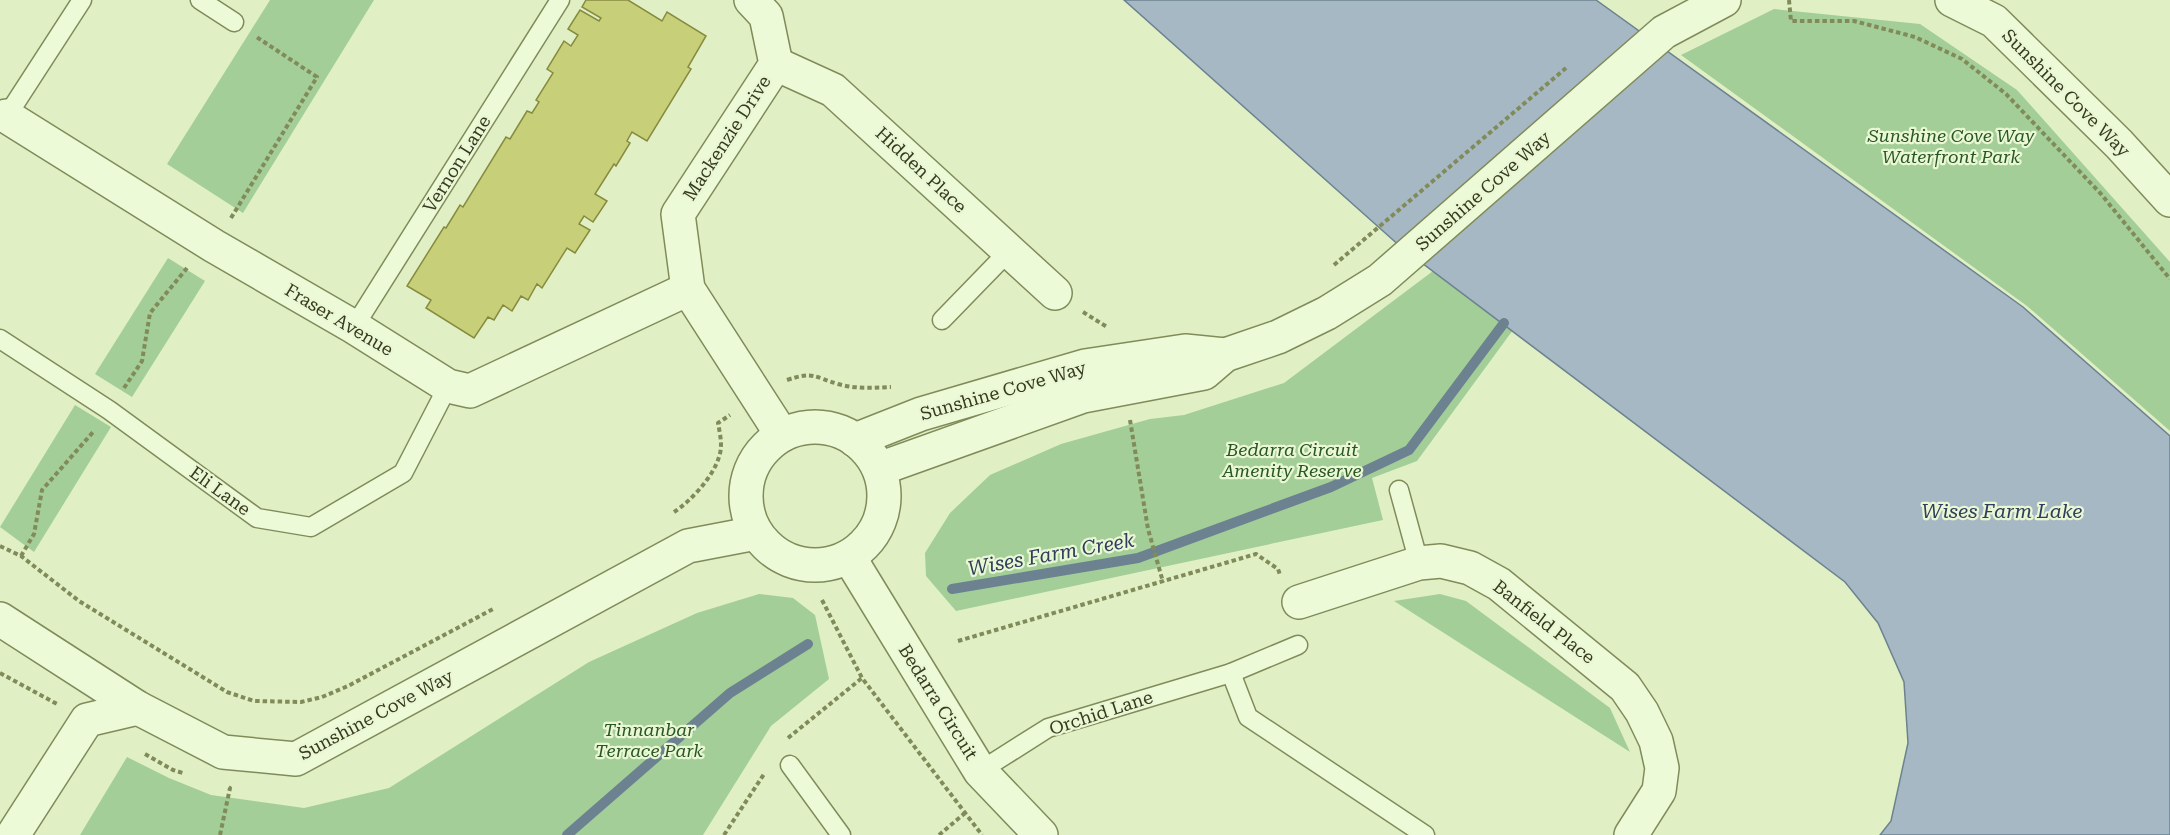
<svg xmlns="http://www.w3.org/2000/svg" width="2170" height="835" font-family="'Roboto Serif',serif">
<rect width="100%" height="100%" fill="#e0f0c4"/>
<!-- green -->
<g fill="#a3ce97">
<polygon points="270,0 374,0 243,213 167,164"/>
<polygon points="1774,9 1920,24 2017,90 2170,262 2170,431 2027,306 1681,55"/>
<polygon points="168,258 205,281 132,397 95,374"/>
<polygon points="1433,271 1513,330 1417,461 1372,478 1383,520 956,611 926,576 925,553 950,513 990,475 1061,444 1150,419 1184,415 1284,383"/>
<polygon points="75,405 111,427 34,552 0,527"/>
<polygon points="759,594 793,598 815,615 829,679 771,726 703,835 80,835 127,757 169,778 211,795 304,808 389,788 589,662 697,613"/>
<polygon points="1440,594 1466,601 1610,708 1630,752 1394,601"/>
</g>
<!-- water -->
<polygon fill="#a6b8c3" stroke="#6c8291" stroke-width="1.5" points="1124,0 1596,0 2023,307 2170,436 2170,835 1880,835 1891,821 1908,743 1904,682 1878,623 1845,582 1402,248"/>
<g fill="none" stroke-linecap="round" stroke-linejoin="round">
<!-- stream -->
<g stroke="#6c8291" stroke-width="10">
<polyline points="952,589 1138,558 1331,487 1409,450 1504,323"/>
<polyline points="567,835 730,693 808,644"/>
</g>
</g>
<!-- building -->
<polygon fill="#c8cf79" stroke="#868b3f" stroke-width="1.5" points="586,0 628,0 662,21 667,12 706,36 688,67 691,69 647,141 632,132 627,141 630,143 616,166 614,164 595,194 607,201 593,222 584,216 579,224 590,230 575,253 567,248 542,288 537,284 528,300 521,296 512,311 503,305 494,320 488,317 474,338 426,308 431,300 407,286 444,227 446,228 460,205 463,207 506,137 510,139 527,111 532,113 539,102 536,100 553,73 547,69 564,41 571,46 578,35 568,29 580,10 599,21 601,18 582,7"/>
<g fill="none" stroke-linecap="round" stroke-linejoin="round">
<!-- service casing -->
<g stroke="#818b5a" stroke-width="21">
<g id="service">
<polyline points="200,0 234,22"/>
<polyline points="3,122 82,0"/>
<polyline points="942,320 1009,251"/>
<polyline points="354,327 560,0"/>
<polyline points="0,339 109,410 257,518 311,527 403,473 448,386"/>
<polyline points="1399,490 1419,563"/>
<polyline points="1231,673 1248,717 1425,835"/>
<polyline points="790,765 841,835"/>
<polyline points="980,771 1048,728 1231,673 1298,645"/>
</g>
</g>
<!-- minor casing -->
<g stroke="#818b5a" stroke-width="36">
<g id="minor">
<polyline points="751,0 766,16 776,64 678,214 688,289 782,435"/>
<polyline points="776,64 833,90 1055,293"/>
<polyline points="6,116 214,246 354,327 448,386 470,391 688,289"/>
<circle cx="815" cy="496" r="69"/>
<polyline points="855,440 921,414 1085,366 1185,351 1225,355"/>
<polyline points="879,469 1083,396 1204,373 1225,355 1278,337 1327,313 1380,280 1664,32 1724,0"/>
<polyline points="849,557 980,771 1041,835"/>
<polyline points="1299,602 1419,563 1441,561 1470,568 1499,584 1625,687 1642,712 1656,741 1662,768 1659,791 1631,835"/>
<polyline points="0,619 138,708 223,752 296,759 688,546 756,533"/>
<polyline points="13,835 87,720 138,708"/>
</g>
</g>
<!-- tertiary casing -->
<g stroke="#818b5a" stroke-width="36">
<polyline id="tertiary" points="1952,0 1994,21 2119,144 2170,200"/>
</g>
<!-- path -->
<g stroke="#818b5a" stroke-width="4" stroke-dasharray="4.5 3" stroke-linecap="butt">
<polyline points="1789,0 1791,21 1854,21 1915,37 1962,59 2006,94 2101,194 2170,279"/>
<polyline points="231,218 317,77 255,36"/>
<polyline points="1334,265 1566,68"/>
<polyline points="1083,312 1107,327"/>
<path d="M 787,380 C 814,371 814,377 838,384 C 855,389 873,388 891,387"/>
<polyline points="124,388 142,361 150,313 187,268"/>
<polyline points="1130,420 1148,529 1163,582"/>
<path d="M 674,512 C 691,501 713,477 719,457 C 723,446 720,434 718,423 L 730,415"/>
<polyline points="0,546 21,556 79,601 227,692 254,701 301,702 322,697 348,686 495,608"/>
<polyline points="21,556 34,534 42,490 94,431"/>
<polyline points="822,600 862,678 982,835"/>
<polyline points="958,641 1256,554 1278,569 1280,575"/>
<polyline points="0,673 57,704"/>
<polyline points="788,738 862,678"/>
<polyline points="145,754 173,770 183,773"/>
<polyline points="220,835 230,788 228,787"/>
<polyline points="724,835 764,774"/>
<polyline points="939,835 965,813"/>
</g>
<!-- service -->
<use href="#service" stroke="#edfad8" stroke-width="18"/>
<!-- minor -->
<use href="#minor" stroke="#edfad8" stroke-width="33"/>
<!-- tertiary -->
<use href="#tertiary" stroke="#edfad8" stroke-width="33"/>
</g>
<g text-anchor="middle" stroke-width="4.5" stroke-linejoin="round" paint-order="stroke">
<!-- street labels -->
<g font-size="18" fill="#363a1e" stroke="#eaf7d4">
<text transform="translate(2066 93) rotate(45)" y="6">Sunshine Cove Way</text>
<text transform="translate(727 138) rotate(-57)" y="6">Mackenzie Drive</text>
<text transform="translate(457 164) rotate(-58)" y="6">Vernon Lane</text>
<text transform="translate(921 170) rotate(43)" y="6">Hidden Place</text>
<text transform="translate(1483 191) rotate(-41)" y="6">Sunshine Cove Way</text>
<text transform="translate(339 320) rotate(31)" y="6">Fraser Avenue</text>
<text transform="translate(1003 391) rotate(-16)" y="6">Sunshine Cove Way</text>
<text transform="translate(220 491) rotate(36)" y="6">Eli Lane</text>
<text transform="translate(1544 622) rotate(38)" y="6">Banfield Place</text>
<text transform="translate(938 702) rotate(58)" y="6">Bedarra Circuit</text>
<text transform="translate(1101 713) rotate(-18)" y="6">Orchid Lane</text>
<text transform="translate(376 715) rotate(-28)" y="6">Sunshine Cove Way</text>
</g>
<!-- park labels -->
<g font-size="18" font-style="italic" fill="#285724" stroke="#eaf7d4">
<text x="1951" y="142">Sunshine Cove Way<tspan x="1951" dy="21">Waterfront Park</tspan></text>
<text x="1292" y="456">Bedarra Circuit<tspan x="1292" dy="21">Amenity Reserve</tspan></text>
<text x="649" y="736">Tinnanbar<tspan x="649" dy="21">Terrace Park</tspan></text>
</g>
<!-- water labels -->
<g font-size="20" font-style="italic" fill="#2d3f5b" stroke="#eaf7d4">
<text x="2002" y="518">Wises Farm Lake</text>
<text transform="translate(1051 554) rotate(-10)" y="7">Wises Farm Creek</text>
</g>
</g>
</svg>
